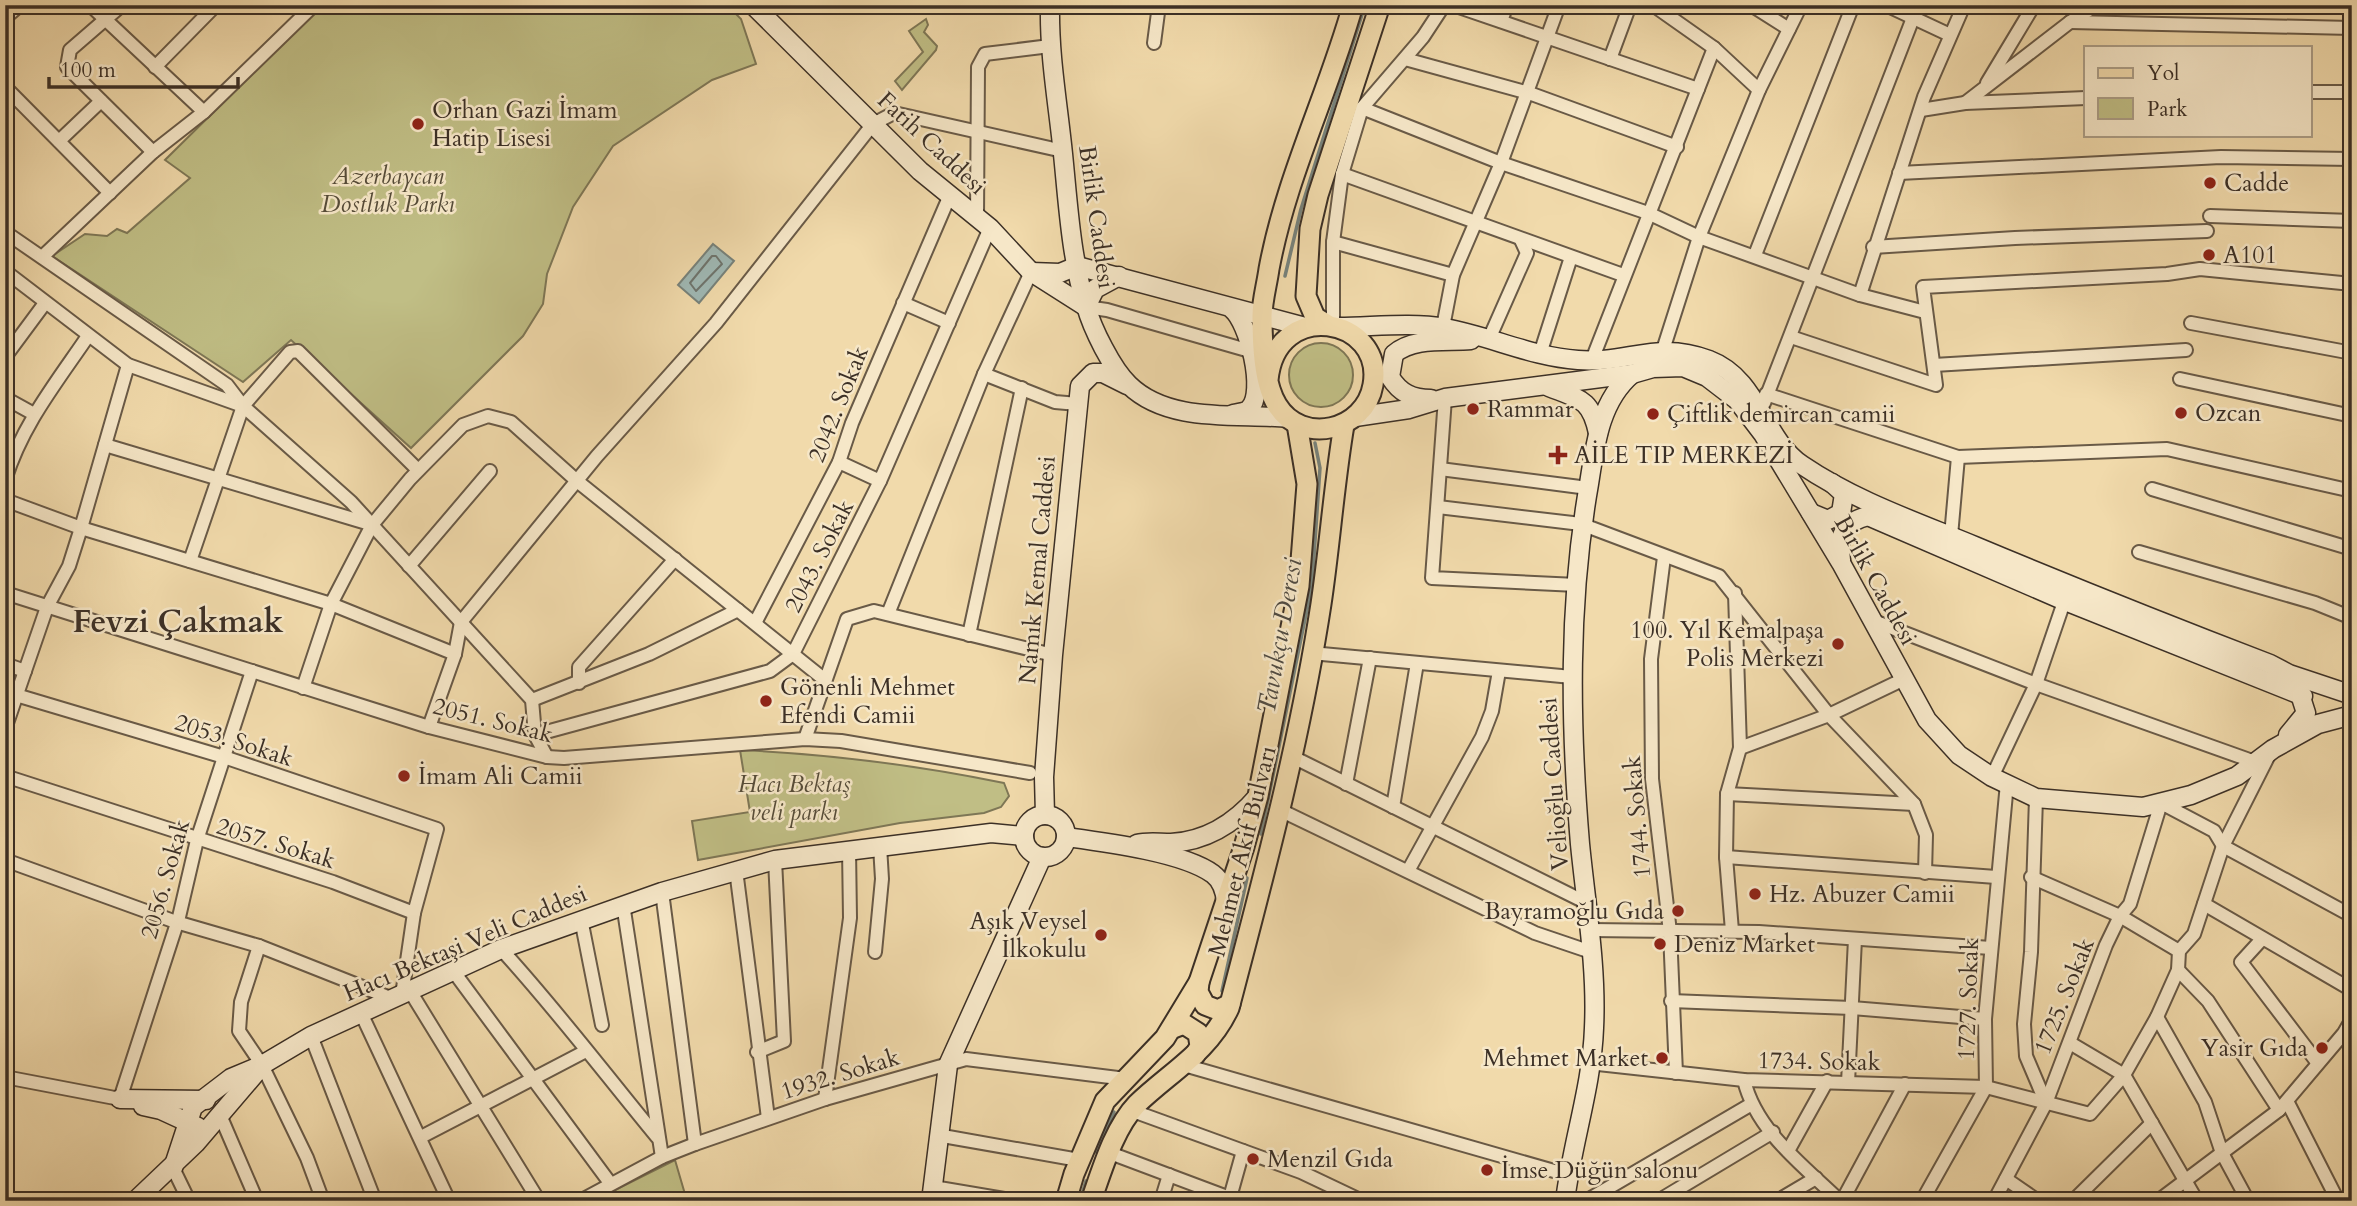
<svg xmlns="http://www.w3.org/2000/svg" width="2357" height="1206" font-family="Cardo,serif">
<rect width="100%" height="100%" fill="#f1daab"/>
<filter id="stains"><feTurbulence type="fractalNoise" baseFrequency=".00286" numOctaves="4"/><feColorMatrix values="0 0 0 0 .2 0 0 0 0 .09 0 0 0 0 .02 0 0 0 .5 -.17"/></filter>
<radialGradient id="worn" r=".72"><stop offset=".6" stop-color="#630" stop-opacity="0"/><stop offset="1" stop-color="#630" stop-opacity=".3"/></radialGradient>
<!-- green -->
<g fill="#c0be85" stroke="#7e7756" stroke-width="2">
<polygon points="322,5 727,5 741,19 756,64 712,80 613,146 573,207 547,274 543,304 523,336 411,448 291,340 243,382 52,256 85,234 107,236 117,229 127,233 190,178 165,160"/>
<polygon points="926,19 928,25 924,32 937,46 936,50 902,90 895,81 923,52 909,31"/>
<circle cx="1321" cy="375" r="32"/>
<path d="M 740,750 C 829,754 916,765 1004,783 L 1009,796 L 1001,807 L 984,813 L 900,823 L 698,860 L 692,821 L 750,812 Z"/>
<polygon points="675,1160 687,1201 593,1201"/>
</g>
<!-- water -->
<polygon fill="#9fb8b4" stroke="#77827b" stroke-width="2" points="713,244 734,261 699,303 678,285"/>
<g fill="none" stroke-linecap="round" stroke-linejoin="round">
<!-- shore -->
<polygon stroke="#6e746d" stroke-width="2" points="712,256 716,256 722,264 696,291 690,283"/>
<!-- stream -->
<g stroke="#77827b" stroke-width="3.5">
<polyline points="1285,276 1301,209 1365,5"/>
<polyline points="1261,834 1312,585 1320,468 1315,443"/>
<polyline points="1222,991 1247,878"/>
<polyline points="1096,1152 1114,1112"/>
<polyline points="1080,1201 1086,1181"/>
</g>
<!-- street casing -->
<g stroke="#695a47" stroke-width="16">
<g id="street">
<polyline points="90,5 204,112"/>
<polyline points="122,5 70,50 67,67 153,152"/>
<polyline points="1453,5 1698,89"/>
<polyline points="1653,5 1714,48 1759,90"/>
<polyline points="1751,5 1789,29"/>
<polyline points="1886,5 1950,35"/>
<polyline points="5,18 20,5"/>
<polyline points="1501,21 1507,5"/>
<polyline points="2070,22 2352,28"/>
<polyline points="1154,43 1159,5"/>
<polyline points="1405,59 1529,93 1677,147"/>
<polyline points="1610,59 1630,5"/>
<polyline points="155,67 216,5"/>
<polyline points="1987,83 2034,5"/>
<polyline points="5,87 110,193"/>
<polyline points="2310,92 2352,92"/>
<polyline points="1965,103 2070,22 2097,5"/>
<polyline points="1362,108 1501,163 1648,213 1699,237 1860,295 1925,312"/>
<polyline points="1921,110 1965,103 2086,98"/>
<polyline points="59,141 101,101"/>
<polyline points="1899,173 2221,157 2352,159"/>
<polyline points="1342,174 1623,275"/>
<polyline points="2210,216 2352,221"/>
<polyline points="977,218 978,67 985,54 1050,46"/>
<polyline points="5,232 227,385 243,406 190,561"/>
<polyline points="1333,242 1453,275"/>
<polyline points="1873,247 2015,238 2207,231"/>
<polyline points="1755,255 1853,5"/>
<polyline points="42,257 153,152 204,112 314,5"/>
<polyline points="5,271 128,365 243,406 351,502 532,700 535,735 547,757"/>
<polyline points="1860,295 1924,97 1964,5"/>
<polyline points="903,303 949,323"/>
<polyline points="1086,307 1107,310 1250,351"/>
<polyline points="2191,323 2352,353"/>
<polyline points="1333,326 1333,242 1342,174 1362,108 1423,37 1444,5"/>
<polyline points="1443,327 1453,275 1501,163 1559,5"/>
<polyline points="1791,337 1936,385 1923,287 2167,274 2200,269 2352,284"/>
<polyline points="1489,339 1527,253 1521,240"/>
<polyline points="1663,350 1699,237 1759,90 1801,5"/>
<polyline points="1540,354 1571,257"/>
<polyline points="5,357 45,303"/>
<polyline points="1592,360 1714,48"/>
<polyline points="1934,365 2186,350"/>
<polyline points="984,374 1055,402 1078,404"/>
<polyline points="2180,379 2352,416"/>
<polyline points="1766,394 1958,457 2167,449 2352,491"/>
<polyline points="5,398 34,414"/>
<polyline points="1445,398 1432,578 1577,585"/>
<polyline points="1764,403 1913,18"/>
<polyline points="243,406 290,352 298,351 418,470"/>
<polyline points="105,445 370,524"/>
<polyline points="839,462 880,481"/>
<polyline points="1440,469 1588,488"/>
<path d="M 5,480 C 22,425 56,383 88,336"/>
<polyline points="2152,489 2352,549"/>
<polyline points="5,500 81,528 331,604 455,654"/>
<polyline points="1438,507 1581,524 1719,576 1829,715 1914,804 1926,835 1925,873"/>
<polyline points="1951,536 1958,457"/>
<polyline points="2139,552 2315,603 2352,618"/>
<polyline points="1664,557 1651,659 1652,779 1670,932 1676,1073"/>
<polyline points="409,566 490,471"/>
<polyline points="5,593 429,727 547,757 564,758 805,739 841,741 1030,773"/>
<polyline points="888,614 984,374 1031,272"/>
<polyline points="1874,621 2036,684 2255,762"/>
<polyline points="755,623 839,462 852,423 950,195"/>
<polyline points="969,635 1022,388"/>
<polyline points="1311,653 1572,677"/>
<polyline points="5,664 25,671"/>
<polyline points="579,683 579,667 675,559"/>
<polyline points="303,688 331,604 372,525 410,479 463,425 488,416 511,422 577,481 825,680"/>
<polyline points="16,695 224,757 437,829 414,913 402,995"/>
<polyline points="532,700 649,654 738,610"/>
<polyline points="429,727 455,654 461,622 597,456 716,323 873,124 894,113 1063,151"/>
<polyline points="5,729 47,607 69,566 81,528 128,365"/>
<polyline points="535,735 770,671 793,654 880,481 990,228"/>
<polyline points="805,739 847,619 874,611 1053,655"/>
<polyline points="1740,748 1829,715 1902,680"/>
<polyline points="1291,756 1587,903"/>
<polyline points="5,776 333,882 414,913"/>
<polyline points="1992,777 2036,684 2066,596"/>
<polyline points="1346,784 1370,658"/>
<polyline points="1727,794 1914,804"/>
<polyline points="2036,798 2031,952 2024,1024 2026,1056 2046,1103"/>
<polyline points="1393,807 1417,663"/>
<polyline points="1280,810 1535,933 1591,952"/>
<polyline points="1726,857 1996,877"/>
<polyline points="5,860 176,922 259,946 393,999"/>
<polyline points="736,870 768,1118"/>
<polyline points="1408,871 1482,737 1492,711 1499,671"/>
<polyline points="2031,877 2120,916 2179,951"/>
<polyline points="662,892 695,1144"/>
<polyline points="623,904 662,1157"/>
<polyline points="2204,904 2352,990"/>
<polyline points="581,919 602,1025"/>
<polyline points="1590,930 1759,932 1991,948"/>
<polyline points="1732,931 1726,857 1727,794 1740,748 1735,593"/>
<polyline points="2262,939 2241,962 2317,1062"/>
<polyline points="259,946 241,1002 239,1031 262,1065 307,1158 323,1201"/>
<path d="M 501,949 C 556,1009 605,1074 657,1137"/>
<polyline points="875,952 882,879 880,846"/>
<polyline points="2178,970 2208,1001 2279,1110"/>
<polyline points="454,972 610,1183"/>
<polyline points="410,991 539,1201"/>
<polyline points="1671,1001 1852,1008 1985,1019"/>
<polyline points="361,1013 449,1201"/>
<polyline points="2157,1017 2205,1102 2222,1153 2248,1201"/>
<polyline points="311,1036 375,1201"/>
<polyline points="2070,1043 2124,1075 2197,1201"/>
<polyline points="757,1052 784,1041 775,860"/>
<polyline points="1589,1063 1744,1080 1986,1087 2090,1114 2124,1075 2157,1017 2178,970 2179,951 2194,934 2223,846 2270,753"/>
<polyline points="1184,1065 1568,1175"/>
<polyline points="5,1077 120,1099 179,917 197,840 252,671"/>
<path d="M 1744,1080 C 1756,1131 1804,1166 1840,1201"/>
<polyline points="1848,1083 1855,939"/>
<polyline points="825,1099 850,918 849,849"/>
<polyline points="2287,1101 2338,1201"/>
<polyline points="1133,1111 1301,1172 1362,1201"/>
<polyline points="220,1115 257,1201"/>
<polyline points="937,1135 1079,1160"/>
<polyline points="421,1137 586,1051"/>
<polyline points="1788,1151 1827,1081"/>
<polyline points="1110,1153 1238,1201"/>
<polyline points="173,1168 189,1201"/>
<polyline points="2006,1179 2038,1201"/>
<polyline points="933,1187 1016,1201"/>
<polyline points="580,1201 662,1157 695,1144 825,1099 966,1059 1126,1079"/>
<polyline points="1161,1201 1169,1175"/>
<polyline points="1229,1201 1243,1151"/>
<polyline points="1586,1201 1750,1105"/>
<polyline points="1658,1201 1773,1132"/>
<polyline points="1777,1201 1816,1178"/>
<polyline points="1842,1201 1905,1084"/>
<polyline points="1922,1201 1986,1087 1985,1019 2007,783"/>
<polyline points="1994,1201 2046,1103 2106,945 2120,916 2130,904 2161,803 2214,831 2223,846 2352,916"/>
<polyline points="2073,1201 2152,1123"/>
<polyline points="2158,1201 2279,1110 2344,1033 2352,1019"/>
</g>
</g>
<!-- secondary casing -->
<g stroke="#3c3026" stroke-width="21">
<g id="secondary">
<polyline points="753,5 920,171 990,228 1031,272 1086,307 1095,289 1119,276"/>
<path d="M 1050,5 C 1049,56 1058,104 1063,154 C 1068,203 1071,258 1086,306 C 1092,328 1112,369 1129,385 C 1169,424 1238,413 1288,418"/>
<polyline points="1031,272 1060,273 1077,266 1305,327"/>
<path d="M 1232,309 C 1248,321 1267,393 1249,409 C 1246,412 1238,413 1233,414"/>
<path d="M 1339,327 C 1372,327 1411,322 1445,328 C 1490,336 1532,357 1578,360 C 1627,364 1657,340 1709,360 C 1759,379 1763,439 1802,465 C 1855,501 1917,522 1975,546 C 2073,587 2171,626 2270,664 L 2289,674 L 2352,695"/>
<path d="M 1549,387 C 1580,399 1591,399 1598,433"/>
<path d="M 1431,399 C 1412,399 1400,393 1390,377 L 1394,354 C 1413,337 1446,342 1471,340"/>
<polyline points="1355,417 1409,409 1445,398 1632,374 1653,368 1683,367 1707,377 1737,400 1763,434 1841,563 1927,720 1959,755 1992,777 2036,798 2143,807 2191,795 2237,776 2273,749 2318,724 2352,715"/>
<polyline points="1811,513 1828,520 1841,513 1844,494 1832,483"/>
<path d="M 1841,560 C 1838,536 1843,522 1868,516 L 2065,601 L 2303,696"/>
<polyline points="2288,735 2306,713 2298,688"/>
<polyline points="1045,815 1044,777 1053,655 1080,386 1093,373 1103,373 1127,385"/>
<circle cx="1045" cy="836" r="21"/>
<path d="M 1066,837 C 1103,842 1183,852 1213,874 C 1222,881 1225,891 1226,902"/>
<path d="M 1137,844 C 1148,841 1159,843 1171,843 C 1207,841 1235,823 1258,796"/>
<polyline points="120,1099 206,1100"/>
<polyline points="143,1106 161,1110 198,1127"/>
<polyline points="173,1168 193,1107 231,1078 262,1065 311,1036 501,949 662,892 775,860 991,833 1024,836"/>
<polyline points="135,1201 196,1143 260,1068"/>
<polyline points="931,1201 948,1065 1042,857"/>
<path d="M 1565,1201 C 1572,1143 1592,1086 1594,1028 C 1597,967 1586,905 1580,844 C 1570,724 1568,603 1589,484 C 1595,445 1600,401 1632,374"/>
</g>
</g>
<!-- primary casing -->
<g stroke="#3c3026" stroke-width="23">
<g id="primary">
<polyline points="1328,325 1315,317 1306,296 1310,229 1318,195 1380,5"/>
<path d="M 1268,380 C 1276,297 1385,317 1373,385 C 1365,431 1302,446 1277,405 C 1263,382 1262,342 1262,316 C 1262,301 1267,284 1269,269 C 1286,177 1328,94 1353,5"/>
<polyline points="1199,982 1198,992 1205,1005 1218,1010 1230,1004"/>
<polyline points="1171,1029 1184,1024 1198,1033 1200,1046 1195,1055"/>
<polyline points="1066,1201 1074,1174 1105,1101 1165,1038 1199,982 1244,847 1258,796 1299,586 1307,484 1297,424"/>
<path d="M 1091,1201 C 1102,1170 1114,1128 1137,1104 C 1170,1072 1209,1052 1229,1008 C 1264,875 1300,741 1321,604 C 1330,544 1334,484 1344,425"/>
</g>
</g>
<!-- street -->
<use href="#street" stroke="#f6e7c8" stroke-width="12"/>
<!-- secondary -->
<use href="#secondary" stroke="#f6e7c8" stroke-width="18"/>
<!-- primary -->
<use href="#primary" stroke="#f1daab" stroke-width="19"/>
</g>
<!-- markers -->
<g fill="#8f2418" stroke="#f6e7c8" stroke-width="2.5">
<circle cx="418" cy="124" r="7"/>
<circle cx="2210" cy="183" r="7"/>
<circle cx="2209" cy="255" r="7"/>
<circle cx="1473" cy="409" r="7"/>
<circle cx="2181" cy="413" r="7"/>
<circle cx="1653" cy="414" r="7"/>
<path d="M1554.5 444.5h7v7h7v7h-7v7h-7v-7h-7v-7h7z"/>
<circle cx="1838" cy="644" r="7"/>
<circle cx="766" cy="701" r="7"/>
<circle cx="404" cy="776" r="7"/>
<circle cx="1755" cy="894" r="7"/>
<circle cx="1678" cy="911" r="7"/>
<circle cx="1101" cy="935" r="7"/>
<circle cx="1660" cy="944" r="7"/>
<circle cx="2322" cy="1048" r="7"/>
<circle cx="1662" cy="1058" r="7"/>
<circle cx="1253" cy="1159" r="7"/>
<circle cx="1487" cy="1170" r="7"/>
</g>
<g text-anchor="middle" stroke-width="5" stroke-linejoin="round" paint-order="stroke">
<!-- poi labels -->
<g font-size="24" fill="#3c3026" stroke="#f6e7c8" text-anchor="start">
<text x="432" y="118">Orhan Gazi İmam<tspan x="432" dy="28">Hatip Lisesi</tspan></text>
<text x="2224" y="191">Cadde</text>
<text x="2223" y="263">A101</text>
<text x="1487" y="417">Rammar</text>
<text x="2195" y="421">Ozcan</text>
<text x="1667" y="422">Çiftlik demircan camii</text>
<text x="1574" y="463">AİLE TIP MERKEZİ</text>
<text x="1824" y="638" text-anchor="end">100. Yıl Kemalpaşa<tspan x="1824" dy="28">Polis Merkezi</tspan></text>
<text x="780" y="695">Gönenli Mehmet<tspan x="780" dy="28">Efendi Camii</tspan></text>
<text x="418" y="784">İmam Ali Camii</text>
<text x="1769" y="902">Hz. Abuzer Camii</text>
<text x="1664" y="919" text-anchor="end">Bayramoğlu Gıda</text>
<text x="1087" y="929" text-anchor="end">Aşık Veysel<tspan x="1087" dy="28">İlkokulu</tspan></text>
<text x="1674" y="952">Deniz Market</text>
<text x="2308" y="1056" text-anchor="end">Yasir Gıda</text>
<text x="1648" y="1066" text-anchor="end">Mehmet Market</text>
<text x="1267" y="1167">Menzil Gıda</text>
<text x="1501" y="1178">İmse Düğün salonu</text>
</g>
<!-- street labels -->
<g font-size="24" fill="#3c3026" stroke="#f6e7c8">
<text transform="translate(932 143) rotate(43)" y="8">Fatih Caddesi</text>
<text transform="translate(1097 217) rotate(82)" y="8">Birlik Caddesi</text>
<text transform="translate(838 404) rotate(-68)" y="8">2042. Sokak</text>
<text transform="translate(819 556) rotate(-63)" y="8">2043. Sokak</text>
<text transform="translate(1037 570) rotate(-85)" y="8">Namık Kemal Caddesi</text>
<text transform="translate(1876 580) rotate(61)" y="8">Birlik Caddesi</text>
<text transform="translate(493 720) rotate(14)" y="8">2051. Sokak</text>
<text transform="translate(234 740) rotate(18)" y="8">2053. Sokak</text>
<text transform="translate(1554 784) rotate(-94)" y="8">Velioğlu Caddesi</text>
<text transform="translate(1637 817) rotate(-95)" y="8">1744. Sokak</text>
<text transform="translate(276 843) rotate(17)" y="8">2057. Sokak</text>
<text transform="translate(1242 851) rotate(-76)" y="8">Mehmet Akif Bulvarı</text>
<text transform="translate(165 879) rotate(-74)" y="8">2056. Sokak</text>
<text transform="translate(465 943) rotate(-23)" y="8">Hacı Bektaşi Veli Caddesi</text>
<text transform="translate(2064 996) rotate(-68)" y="8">1725. Sokak</text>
<text transform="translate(1968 999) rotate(-88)" y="8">1727. Sokak</text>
<text transform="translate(1819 1061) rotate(1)" y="8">1734. Sokak</text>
<text transform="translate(840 1074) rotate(-17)" y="8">1932. Sokak</text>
</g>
<!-- park labels -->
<g font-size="24" font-style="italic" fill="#564c39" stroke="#f6e7c8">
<text x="388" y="184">Azerbaycan<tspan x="388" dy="28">Dostluk Parkı</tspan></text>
<text x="794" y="792">Hacı Bektaş<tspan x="794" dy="28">veli parkı</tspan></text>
</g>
<!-- water labels -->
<g font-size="26" font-style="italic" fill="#504b42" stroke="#f6e7c8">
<text transform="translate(1279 636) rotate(-80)" y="9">Tavukçu Deresi</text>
</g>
<!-- district labels -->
<g font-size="32" font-weight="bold" fill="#3c3026" stroke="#f6e7c8">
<text x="178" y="632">Fevzi Çakmak</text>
</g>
</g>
<!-- margin -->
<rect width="2357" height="1206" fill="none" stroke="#f1daab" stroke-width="28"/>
<rect x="7" y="7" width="2343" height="1192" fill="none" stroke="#3c3026" stroke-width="3.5"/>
<rect x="14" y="14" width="2329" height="1178" fill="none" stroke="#3c3026" stroke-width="2"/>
<!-- legend -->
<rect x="2084" y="46" width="228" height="91" fill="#f6e7c8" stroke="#ac9e87" stroke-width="2"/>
<rect x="2098" y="68" width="35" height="10" fill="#f1daab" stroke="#ac9e87" stroke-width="2"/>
<text x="2147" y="80" font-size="21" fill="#3c3026">Yol</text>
<rect x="2098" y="98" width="35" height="21" fill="#c0be85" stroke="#ac9e87" stroke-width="2"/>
<text x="2147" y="116" font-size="21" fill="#3c3026">Park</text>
<!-- scale -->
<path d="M49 77v10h189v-10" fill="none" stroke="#3c3026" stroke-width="3.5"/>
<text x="60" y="77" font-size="21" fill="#3c3026" stroke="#f6e7c8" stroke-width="5" paint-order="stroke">100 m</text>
<rect width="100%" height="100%" filter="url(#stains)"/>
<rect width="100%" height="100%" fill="url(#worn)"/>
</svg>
